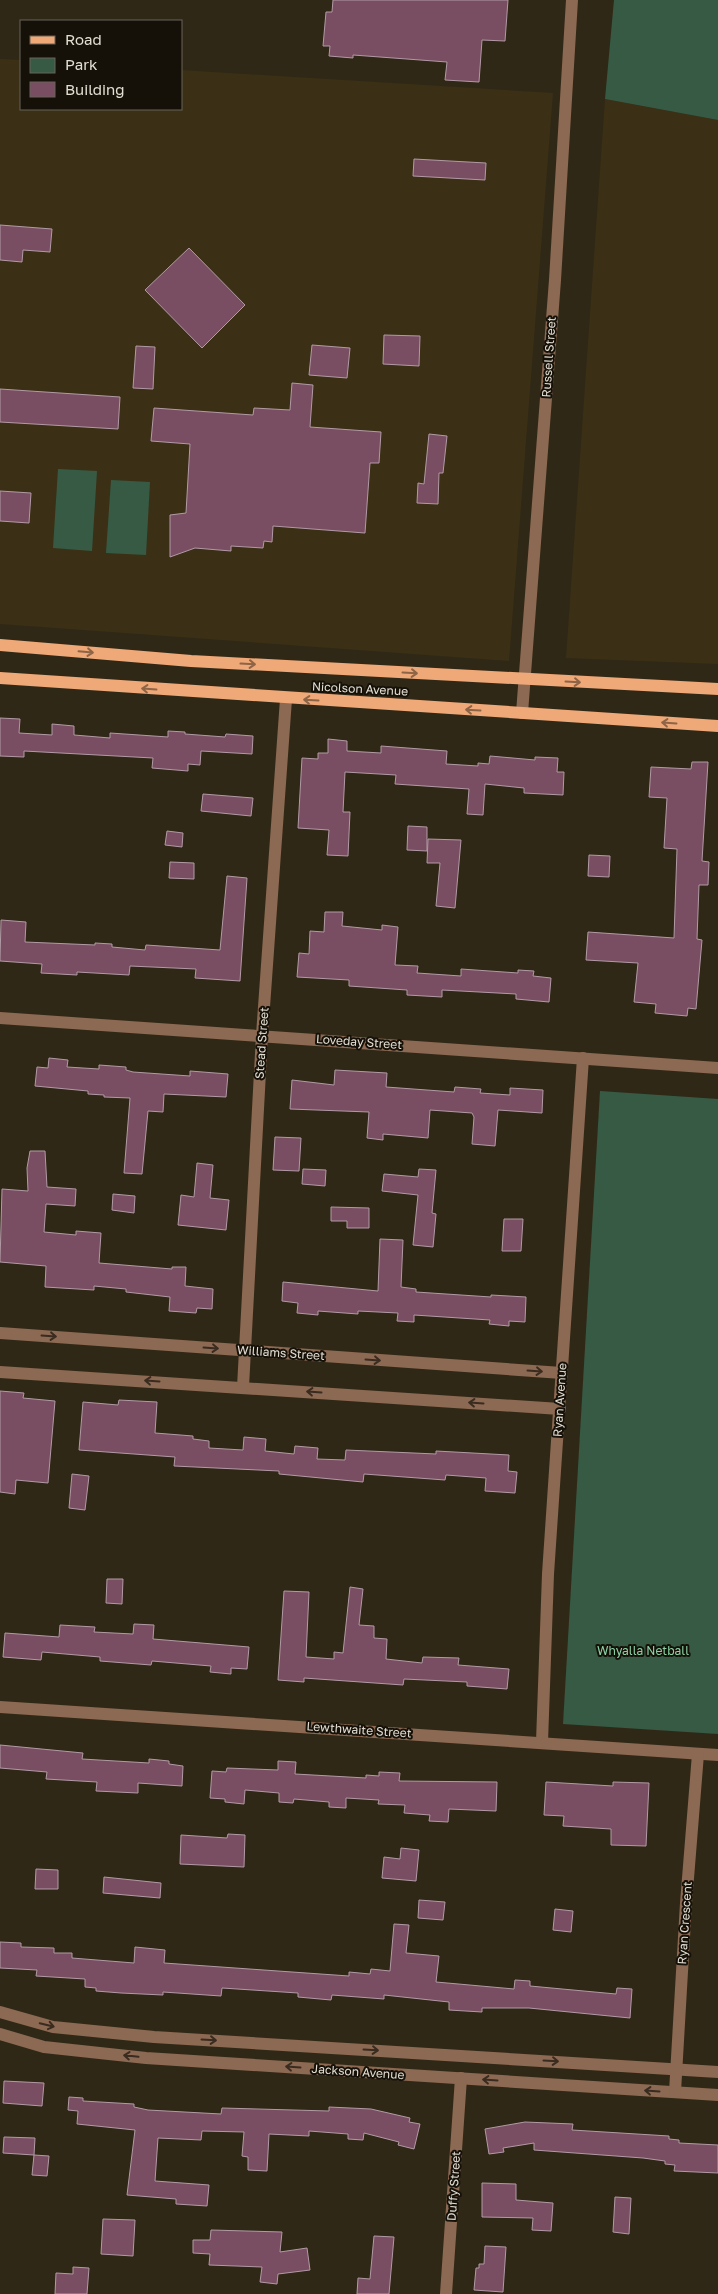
<svg xmlns="http://www.w3.org/2000/svg" width="718" height="2294" font-family="'Golos Text',sans-serif">
<rect width="100%" height="100%" fill="#302816"/>
<!-- built -->
<g fill="#3b3016">
<polygon points="0,59 21,60 21,109 181,109 181,70 553,93 509,661 0,624"/>
<polygon points="605,99 718,120 718,664 566,658"/>
</g>
<!-- green -->
<g fill="#375a44">
<polygon points="614,0 718,0 718,120 605,99"/>
<polygon points="58,469 97,471 92,551 53,548"/>
<polygon points="111,480 150,482 146,555 106,553"/>
<polygon points="600,1091 718,1099 718,1734 563,1724"/>
</g>
<!-- building -->
<g fill="#794e63" stroke="#b29aa5">
<polygon points="333,0 508,0 505,41 482,40 479,82 445,80 447,62 353,55 353,58 329,56 330,46 323,46 326,12 332,12"/>
<polygon points="414,159 486,163 485,180 413,176"/>
<polygon points="0,225 52,229 50,252 23,250 22,262 0,260"/>
<polygon points="189,248 245,305 202,348 145,290"/>
<polygon points="384,335 420,336 419,366 383,364"/>
<polygon points="312,345 350,348 347,378 309,375"/>
<polygon points="136,346 155,347 153,389 133,388"/>
<polygon points="292,383 313,385 310,427 381,432 379,463 370,463 365,533 273,526 272,542 264,541 263,548 231,546 231,551 195,548 170,557 170,515 186,513 190,444 151,441 154,408 253,415 254,408 290,410"/>
<polygon points="0,389 120,397 118,429 0,422"/>
<polygon points="429,434 447,436 443,473 439,473 438,504 417,503 418,483 424,484"/>
<polygon points="0,491 31,493 29,523 0,521"/>
<polygon points="0,718 20,719 19,733 52,735 52,724 74,726 74,735 110,738 110,733 168,737 168,731 185,732 185,734 225,737 226,734 253,736 252,754 201,751 200,765 188,764 188,771 152,768 153,758 24,751 24,757 0,756"/>
<polygon points="328,739 347,741 347,751 381,753 381,746 447,751 446,764 478,766 478,763 489,764 490,756 535,760 535,757 558,758 557,772 564,772 563,795 524,793 524,788 485,784 483,815 467,814 469,789 395,784 396,775 345,772 343,812 350,812 348,856 327,855 329,830 298,828 302,758 318,759 318,753 328,753"/>
<polygon points="692,762 708,762 702,861 709,862 708,885 699,885 697,939 702,940 696,1009 688,1008 687,1016 655,1013 656,1004 634,1002 638,963 586,960 588,932 674,938 677,849 664,848 667,798 649,797 651,767 691,769"/>
<polygon points="203,794 253,798 251,816 201,811"/>
<polygon points="408,826 427,827 427,851 407,850"/>
<polygon points="167,831 183,833 182,847 165,845"/>
<polygon points="428,839 461,840 455,908 436,906 440,863 427,863"/>
<polygon points="589,855 610,856 609,877 588,876"/>
<polygon points="170,862 194,863 194,879 169,878"/>
<polygon points="227,876 247,878 240,981 195,978 196,969 130,966 129,975 77,972 77,975 41,973 42,964 0,961 1,920 26,922 25,942 95,945 95,943 112,944 112,947 145,950 146,945 220,950"/>
<polygon points="325,912 343,912 342,926 382,930 382,925 398,927 395,965 418,966 417,973 461,976 461,969 518,973 518,970 534,971 533,976 551,978 549,1002 516,999 516,994 442,990 442,997 407,995 407,990 349,986 349,980 297,977 299,953 309,954 310,931 324,932"/>
<polygon points="49,1058 68,1060 67,1067 99,1069 99,1065 126,1067 126,1070 133,1072 190,1076 190,1071 228,1074 226,1097 164,1094 163,1112 148,1111 142,1174 124,1173 130,1098 104,1097 104,1095 88,1094 88,1091 35,1086 37,1067 48,1068"/>
<polygon points="335,1070 387,1073 386,1087 454,1092 455,1087 481,1089 480,1093 510,1095 510,1088 543,1090 542,1113 498,1110 495,1146 472,1144 474,1117 472,1113 430,1110 428,1138 383,1134 383,1140 367,1138 369,1112 290,1109 292,1080 334,1085"/>
<polygon points="275,1137 301,1138 299,1171 273,1170"/>
<polygon points="30,1151 45,1151 47,1187 76,1189 75,1206 46,1204 44,1232 76,1235 76,1231 101,1233 99,1263 172,1269 172,1267 186,1267 185,1286 213,1289 212,1309 197,1308 196,1313 169,1311 170,1297 126,1292 126,1289 94,1286 94,1290 45,1287 46,1266 0,1262 2,1189 28,1191 27,1168"/>
<polygon points="197,1163 213,1165 210,1198 229,1200 226,1230 178,1225 181,1195 194,1197"/>
<polygon points="303,1169 326,1170 325,1186 302,1184"/>
<polygon points="419,1169 436,1170 432,1213 436,1214 433,1247 413,1245 418,1195 382,1191 384,1174 418,1177"/>
<polygon points="113,1194 135,1196 134,1213 112,1210"/>
<polygon points="331,1207 369,1208 369,1228 347,1228 347,1221 331,1221"/>
<polygon points="504,1219 523,1219 521,1251 502,1251"/>
<polygon points="380,1239 403,1240 401,1287 416,1289 416,1292 491,1297 491,1295 526,1297 525,1322 509,1321 509,1326 489,1324 490,1320 414,1315 414,1322 397,1321 398,1313 358,1311 358,1314 318,1311 318,1315 297,1313 298,1303 282,1301 283,1282 378,1291"/>
<polygon points="0,1391 24,1393 23,1398 55,1401 48,1483 16,1480 15,1494 0,1492"/>
<polygon points="119,1400 157,1402 155,1433 193,1436 193,1439 209,1441 209,1448 243,1450 244,1437 266,1439 265,1451 294,1454 295,1446 318,1448 317,1459 345,1460 346,1450 436,1454 436,1451 509,1455 508,1471 517,1472 515,1493 485,1491 486,1478 446,1475 445,1480 364,1474 363,1482 279,1474 279,1471 174,1466 175,1457 79,1450 83,1402 118,1405"/>
<polygon points="72,1474 89,1476 85,1510 69,1508"/>
<polygon points="107,1579 123,1579 122,1604 106,1603"/>
<polygon points="350,1587 363,1589 359,1625 374,1626 374,1638 387,1639 386,1659 422,1663 423,1657 459,1658 458,1665 509,1669 507,1689 467,1686 467,1682 404,1679 403,1685 304,1678 304,1682 278,1680 284,1591 309,1592 306,1657 334,1659 334,1652 343,1653"/>
<polygon points="134,1624 154,1625 153,1639 249,1647 247,1669 231,1668 231,1674 210,1672 211,1666 152,1661 151,1665 100,1661 100,1657 42,1652 41,1660 3,1657 5,1633 59,1637 60,1625 95,1627 94,1632 133,1634"/>
<polygon points="0,1745 83,1753 82,1759 149,1763 149,1759 169,1761 169,1764 183,1766 182,1786 138,1783 138,1793 96,1791 97,1782 46,1779 47,1772 0,1768"/>
<polygon points="278,1761 296,1762 295,1774 366,1778 366,1775 379,1776 379,1772 400,1773 399,1781 497,1782 496,1811 449,1809 448,1822 429,1821 430,1815 404,1813 405,1805 378,1804 379,1800 346,1798 346,1808 329,1807 329,1802 294,1799 293,1803 279,1802 279,1793 245,1790 244,1804 225,1802 225,1799 210,1798 212,1771 226,1772 227,1768 278,1770"/>
<polygon points="546,1782 613,1786 613,1782 649,1783 646,1846 611,1845 611,1829 563,1826 564,1816 544,1815"/>
<polygon points="228,1834 245,1835 244,1867 180,1864 181,1835 227,1838"/>
<polygon points="401,1848 419,1850 416,1881 382,1878 384,1857 400,1859"/>
<polygon points="36,1869 58,1870 58,1889 35,1889"/>
<polygon points="104,1877 161,1883 160,1898 103,1893"/>
<polygon points="419,1900 445,1902 443,1920 418,1918"/>
<polygon points="555,1909 573,1911 571,1932 553,1930"/>
<polygon points="394,1924 409,1925 406,1953 439,1956 436,1982 514,1989 515,1980 530,1981 530,1986 616,1994 617,1988 632,1989 630,2018 529,2008 482,2008 482,2012 449,2010 449,2002 384,1995 384,1999 332,1995 331,2000 298,1997 298,1993 222,1988 221,1996 163,1992 163,1995 121,1993 96,1991 96,1988 85,1987 85,1979 36,1976 37,1970 0,1968 0,1942 21,1943 21,1947 54,1948 54,1953 72,1953 72,1958 134,1963 135,1947 165,1950 164,1963 349,1976 349,1972 370,1974 371,1969 390,1971"/>
<polygon points="4,2081 44,2083 42,2106 3,2103"/>
<polygon points="69,2097 83,2098 83,2101 134,2104 134,2107 148,2110 221,2114 222,2108 329,2111 329,2107 371,2109 410,2118 409,2122 420,2124 414,2149 398,2145 399,2142 364,2133 363,2140 348,2139 348,2134 309,2131 309,2136 269,2134 267,2171 248,2170 248,2157 242,2156 244,2132 202,2131 201,2140 158,2138 155,2181 209,2185 207,2206 176,2204 176,2199 127,2195 135,2130 77,2124 78,2111 68,2110"/>
<polygon points="525,2122 573,2124 572,2130 669,2136 669,2139 679,2140 679,2143 718,2145 718,2173 674,2171 675,2165 665,2164 665,2161 643,2158 534,2150 534,2143 503,2148 504,2152 489,2154 485,2129"/>
<polygon points="4,2137 35,2138 34,2155 49,2156 47,2176 32,2175 34,2155 3,2153"/>
<polygon points="482,2183 516,2184 516,2200 553,2203 551,2231 532,2230 533,2218 482,2217"/>
<polygon points="615,2197 631,2198 629,2234 613,2232"/>
<polygon points="103,2219 135,2220 133,2256 101,2254"/>
<polygon points="211,2230 282,2232 280,2252 307,2248 310,2270 278,2274 277,2284 260,2282 262,2267 209,2265 210,2254 193,2253 193,2240 210,2240"/>
<polygon points="374,2236 394,2237 389,2294 357,2294 358,2278 370,2279"/>
<polygon points="485,2246 506,2247 503,2292 474,2290 476,2268 479,2268 479,2264 484,2264"/>
<polygon points="73,2267 89,2268 87,2294 55,2294 56,2273 73,2274"/>
</g>
<g fill="none" stroke-linecap="round" stroke-linejoin="round">
<!-- minor -->
<g stroke="#8c6952" stroke-width="12">
<polyline points="522,713 555,280 572,0"/>
<polyline points="0,1018 718,1068"/>
<polyline points="0,1333 562,1373"/>
<polyline points="0,1372 560,1409"/>
<polyline points="243,1387 262,1035 286,699"/>
<polyline points="0,1707 718,1755"/>
<polyline points="542,1742 548,1574 583,1058"/>
<polyline points="0,2012 53,2027 154,2037 718,2072"/>
<polyline points="0,2034 44,2047 146,2058 718,2095"/>
<polyline points="675,2092 686,1903 698,1754"/>
<polyline points="446,2294 461,2078"/>
</g>
<!-- major -->
<g stroke="#efa877" stroke-width="12">
<polyline points="0,645 191,661 718,689"/>
<polyline points="0,678 718,726"/>
</g>
</g>
<!-- one-way arrows -->
<defs><path id="oneway-shaft" d="M-6 0H5M1.5-3L5.5 0L1.5 3" fill="none" stroke-width="1.6" stroke-linecap="round" stroke-linejoin="round" transform="scale(1.25)"/></defs>
<g stroke="#8d6446">
<use href="#oneway-shaft" transform="translate(86 652) rotate(5)"/>
<use href="#oneway-shaft" transform="translate(248 664) rotate(3)"/>
<use href="#oneway-shaft" transform="translate(410 673) rotate(3)"/>
<use href="#oneway-shaft" transform="translate(573 682) rotate(3)"/>
<use href="#oneway-shaft" transform="translate(149 689) rotate(-176)"/>
<use href="#oneway-shaft" transform="translate(311 700) rotate(-177)"/>
<use href="#oneway-shaft" transform="translate(473 710) rotate(-177)"/>
<use href="#oneway-shaft" transform="translate(669 723) rotate(-176)"/>
</g>
<g stroke="#392b1f">
<use href="#oneway-shaft" transform="translate(49 1336) rotate(4)"/>
<use href="#oneway-shaft" transform="translate(211 1348) rotate(4)"/>
<use href="#oneway-shaft" transform="translate(373 1360) rotate(4)"/>
<use href="#oneway-shaft" transform="translate(535 1371) rotate(4)"/>
<use href="#oneway-shaft" transform="translate(152 1381) rotate(-176)"/>
<use href="#oneway-shaft" transform="translate(314 1392) rotate(-176)"/>
<use href="#oneway-shaft" transform="translate(476 1403) rotate(-176)"/>
<use href="#oneway-shaft" transform="translate(47 2025) rotate(14)"/>
<use href="#oneway-shaft" transform="translate(209 2040) rotate(3)"/>
<use href="#oneway-shaft" transform="translate(371 2050) rotate(3)"/>
<use href="#oneway-shaft" transform="translate(131 2056) rotate(-174)"/>
<use href="#oneway-shaft" transform="translate(551 2061) rotate(3)"/>
<use href="#oneway-shaft" transform="translate(293 2067) rotate(-176)"/>
<use href="#oneway-shaft" transform="translate(490 2080) rotate(-176)"/>
<use href="#oneway-shaft" transform="translate(652 2091) rotate(-176)"/>
</g>
<g text-anchor="middle" stroke-width="4" stroke-linejoin="round" paint-order="stroke">
<!-- street labels -->
<g font-size="12" fill="#e4ded3" stroke="#151109">
<text transform="translate(549 357) rotate(-86)" y="4">Russell Street</text>
<text transform="translate(360 689) rotate(3)" y="4">Nicolson Avenue</text>
<text transform="translate(359 1042) rotate(4)" y="4">Loveday Street</text>
<text transform="translate(262 1043) rotate(-86)" y="4">Stead Street</text>
<text transform="translate(281 1353) rotate(4)" y="4">Williams Street</text>
<text transform="translate(560 1400) rotate(-86)" y="4">Ryan Avenue</text>
<text transform="translate(359 1730) rotate(4)" y="4">Lewthwaite Street</text>
<text transform="translate(685 1923) rotate(-86)" y="4">Ryan Crescent</text>
<text transform="translate(358 2072) rotate(4)" y="4">Jackson Avenue</text>
<text transform="translate(454 2186) rotate(-86)" y="4">Duffy Street</text>
</g>
<!-- park labels -->
<g font-size="12" fill="#8cd2a5" stroke="#151109">
<text x="643" y="1655">Whyalla Netball</text>
</g>
</g>
<!-- legend -->
<rect x="20" y="20" width="162" height="90" fill="#151109" stroke="#68635a"/>
<rect x="30" y="36" width="25" height="8" fill="#efa877" stroke="#68635a"/>
<text x="65" y="45" font-size="15" fill="#e4ded3">Road</text>
<rect x="30" y="58" width="25" height="15" fill="#375a44" stroke="#68635a"/>
<text x="65" y="70" font-size="15" fill="#e4ded3">Park</text>
<rect x="30" y="82" width="25" height="15" fill="#794e63" stroke="#68635a"/>
<text x="65" y="95" font-size="15" fill="#e4ded3">Building</text>
</svg>
